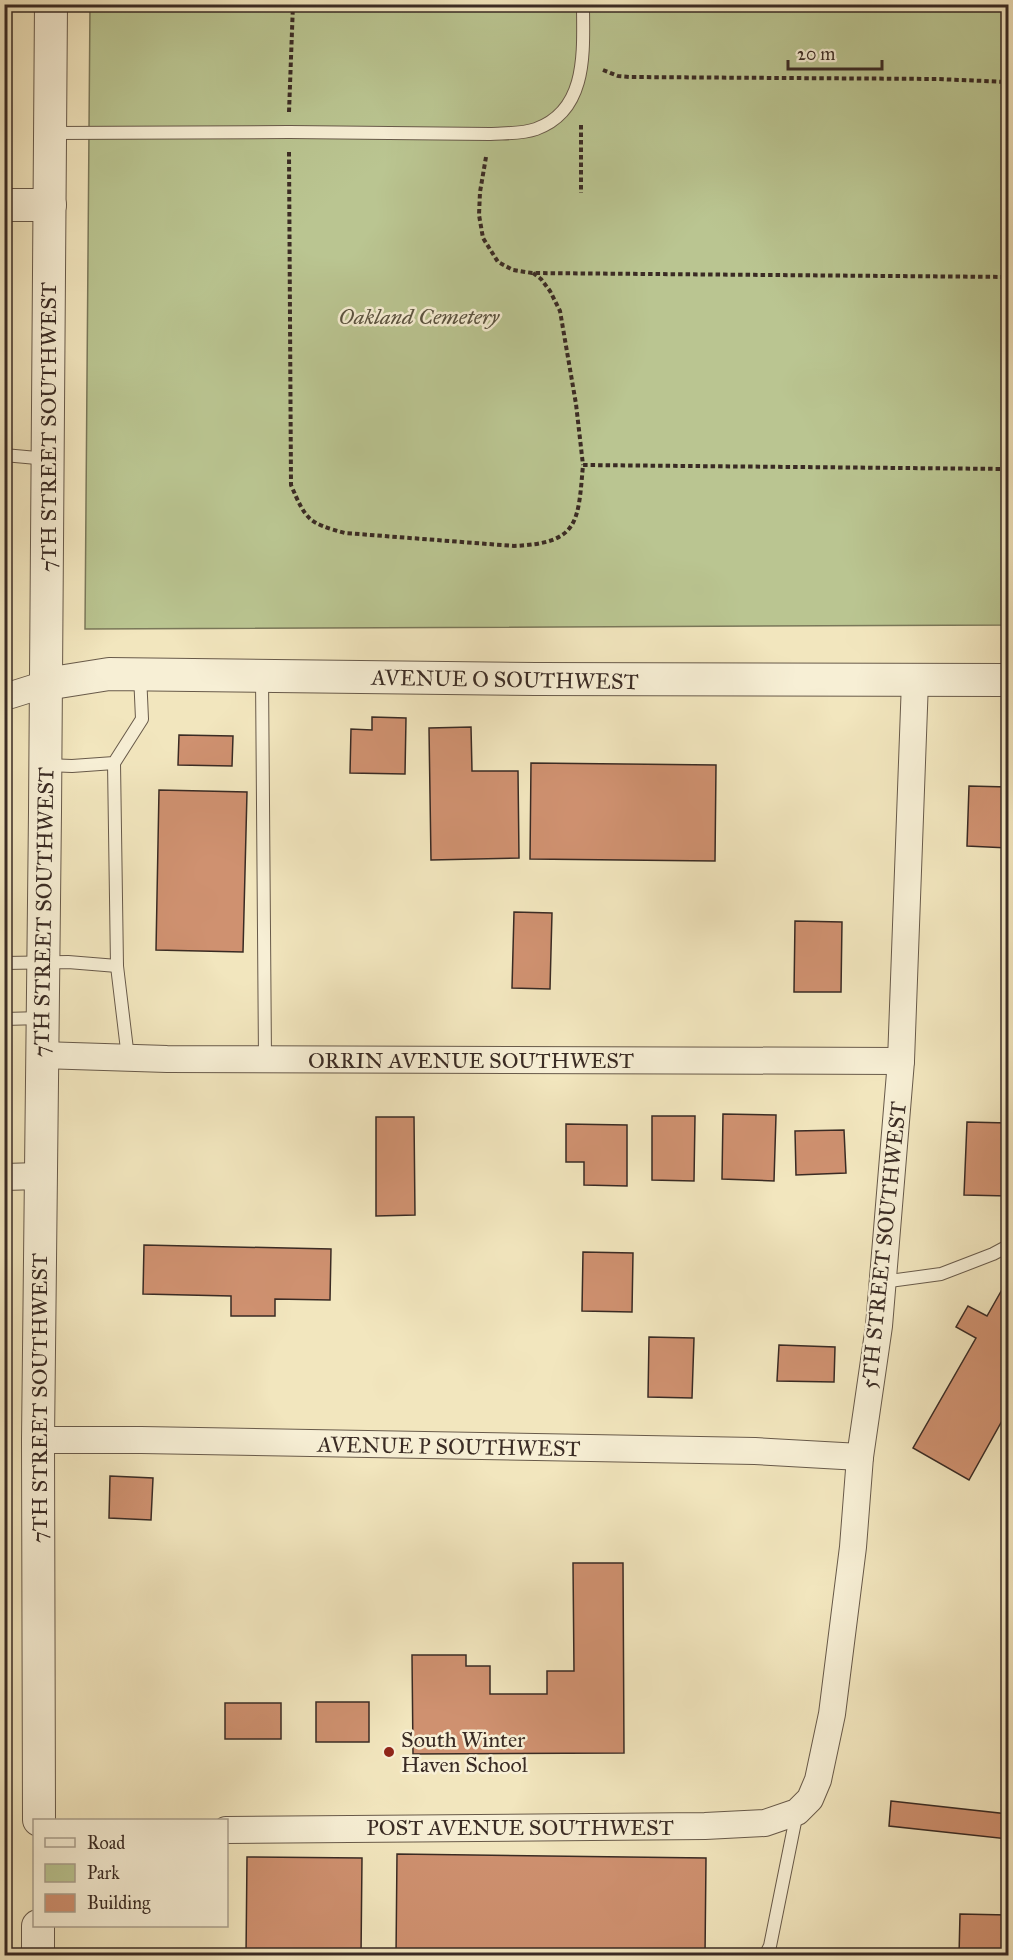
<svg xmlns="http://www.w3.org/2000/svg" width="1013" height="1960" font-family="'IM FELL Great Primer',serif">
<rect width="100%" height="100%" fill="#f2e6be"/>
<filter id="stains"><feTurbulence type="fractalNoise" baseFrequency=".00333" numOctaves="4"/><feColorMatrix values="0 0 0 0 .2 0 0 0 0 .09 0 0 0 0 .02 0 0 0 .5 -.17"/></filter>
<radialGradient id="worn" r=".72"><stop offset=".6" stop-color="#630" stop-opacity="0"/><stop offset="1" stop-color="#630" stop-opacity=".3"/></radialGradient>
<!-- green -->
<polygon fill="#bac591" stroke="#7a785a" stroke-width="1.5" points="90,5 1008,5 1008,625 85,629"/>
<!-- building -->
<g fill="#cf9170" stroke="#3a2b24" stroke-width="1.5">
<polygon points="372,717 406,718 405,774 350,773 351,729 372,730"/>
<polygon points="471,727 472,771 518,771 519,858 431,860 429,728"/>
<polygon points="179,735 233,736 232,766 178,765"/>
<polygon points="531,763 716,765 715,861 530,859"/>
<polygon points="969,786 1008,787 1008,848 967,846"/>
<polygon points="159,790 247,792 243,952 156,950"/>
<polygon points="514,912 552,913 550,989 512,988"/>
<polygon points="795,921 842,922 841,992 794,992"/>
<polygon points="723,1114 776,1115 774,1181 722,1179"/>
<polygon points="652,1116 695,1116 694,1181 652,1180"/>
<polygon points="376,1117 414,1117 415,1215 376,1216"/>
<polygon points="967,1122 1008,1123 1008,1196 964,1195"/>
<polygon points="566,1124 627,1125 627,1186 584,1185 584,1162 566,1162"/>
<polygon points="844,1130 846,1173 796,1175 795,1131"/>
<polygon points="144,1245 331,1249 330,1300 275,1299 275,1316 231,1316 231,1296 143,1294"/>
<polygon points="583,1252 633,1253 632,1312 582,1311"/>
<polygon points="1008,1279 1008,1410 969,1480 913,1448 976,1338 956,1327 968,1306 987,1316"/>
<polygon points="649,1337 694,1338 692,1398 648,1397"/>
<polygon points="779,1345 835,1347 834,1382 777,1381"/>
<polygon points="110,1476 153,1478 151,1520 109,1518"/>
<polygon points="573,1563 623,1563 624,1753 413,1754 412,1655 466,1655 466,1666 490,1666 490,1694 547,1694 547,1671 574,1671"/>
<rect x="316" y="1702" width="53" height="40"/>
<rect x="225" y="1703" width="56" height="36"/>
<polygon points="891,1801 1008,1814 1008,1839 889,1826"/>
<polygon points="397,1854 706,1858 705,1956 396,1956"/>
<polygon points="247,1857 362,1858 361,1956 246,1956"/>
<polygon points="960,1914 1008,1915 1008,1956 959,1956"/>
</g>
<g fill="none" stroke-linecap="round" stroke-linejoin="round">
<!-- service casing -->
<g stroke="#685a4a" stroke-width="14">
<g id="service">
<path d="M 50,133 L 289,132 L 490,134 C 505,133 522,134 536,129 C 589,110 583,49 583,4"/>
<polyline points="4,455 48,459"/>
<polyline points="262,676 265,1059"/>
<polyline points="46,765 72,766 114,763 142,719 140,674"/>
<polyline points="4,963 68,962 117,966 114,763"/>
<polyline points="117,966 128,1058"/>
<polyline points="4,1019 42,1018"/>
<polyline points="882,1282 941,1274 993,1254 1008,1246"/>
<polyline points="765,1956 770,1946 797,1812"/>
</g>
</g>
<!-- minor casing -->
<g stroke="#685a4a" stroke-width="28">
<g id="minor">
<polyline points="4,695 11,695 46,684"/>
<polyline points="41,1055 167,1059 901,1061"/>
<polyline points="4,1177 40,1176"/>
<polyline points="38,1440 141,1440 755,1451 860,1457"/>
<polyline points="226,1830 705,1826 765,1823 797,1812 810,1799 818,1780 832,1714 853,1547 860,1457 879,1326 901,1061 915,681"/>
</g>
</g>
<!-- tertiary casing -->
<g stroke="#685a4a" stroke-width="34">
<g id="tertiary">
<polyline points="4,205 50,205"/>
<polyline points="46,684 109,674 536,679 1008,680"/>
<polyline points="39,1820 38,1440 45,812 51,4"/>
<polyline points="38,1956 38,1926"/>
</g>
</g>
<!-- path -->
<g stroke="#3a2b24" stroke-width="4" stroke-dasharray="4.5 3" stroke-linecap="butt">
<polyline points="603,70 618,76 630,77 937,79 1008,82"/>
<polyline points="289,112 293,4"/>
<polyline points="581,125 581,193"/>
<path d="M 289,152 L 291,485 C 306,520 308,523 345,533 L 514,546 C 579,543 578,523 583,465 L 1008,469"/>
<polyline points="486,157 480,192 479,215 483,238 498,262 513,270 532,273 1008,277"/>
<polyline points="533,273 541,279 550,291 560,311 576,404 583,465"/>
</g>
<!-- service -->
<use href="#service" stroke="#f7efd5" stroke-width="12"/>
<!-- minor -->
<use href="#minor" stroke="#f7efd5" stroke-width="26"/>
<!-- tertiary -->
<use href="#tertiary" stroke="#f7efd5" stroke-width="32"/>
</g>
<!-- markers -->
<circle fill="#8f2418" stroke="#f7efd5" stroke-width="2" cx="389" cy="1752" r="6"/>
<g text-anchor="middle" stroke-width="5" stroke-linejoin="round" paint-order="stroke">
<!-- park labels -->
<g font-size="22" font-style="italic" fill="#5a523f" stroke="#f7efd5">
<text x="419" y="324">Oakland Cemetery</text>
</g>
<!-- street labels -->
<g font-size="22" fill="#3a2b24" stroke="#f7efd5">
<text transform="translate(48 427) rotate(-90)" y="8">7TH STREET SOUTHWEST</text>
<text transform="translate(505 679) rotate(1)" y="8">AVENUE O SOUTHWEST</text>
<text transform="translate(43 912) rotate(-89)" y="8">7TH STREET SOUTHWEST</text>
<text x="471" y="1068">ORRIN AVENUE SOUTHWEST</text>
<text transform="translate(883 1245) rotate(-84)" y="8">5TH STREET SOUTHWEST</text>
<text transform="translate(39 1398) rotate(-90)" y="8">7TH STREET SOUTHWEST</text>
<text transform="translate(449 1446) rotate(1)" y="8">AVENUE P SOUTHWEST</text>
<text x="520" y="1835">POST AVENUE SOUTHWEST</text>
</g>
<!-- poi labels -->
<g font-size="22" fill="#3a2b24" stroke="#f7efd5" text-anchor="start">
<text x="401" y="1747">South Winter<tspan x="401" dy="25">Haven School</tspan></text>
</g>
</g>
<!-- margin -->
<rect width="1013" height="1960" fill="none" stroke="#f2e6be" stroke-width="24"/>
<rect x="6" y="6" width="1001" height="1948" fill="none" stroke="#3a2b24" stroke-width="3"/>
<rect x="12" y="12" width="989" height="1936" fill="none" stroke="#3a2b24" stroke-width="1.5"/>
<!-- legend -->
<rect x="33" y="1819" width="195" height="108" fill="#f7efd5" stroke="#aba18e" stroke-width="1.5"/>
<rect x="45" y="1838" width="30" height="9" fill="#f7efd5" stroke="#aba18e" stroke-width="1.5"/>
<text x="87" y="1849" font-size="18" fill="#3a2b24">Road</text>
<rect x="45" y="1864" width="30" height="18" fill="#bac591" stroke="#aba18e" stroke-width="1.5"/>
<text x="87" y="1879" font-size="18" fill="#3a2b24">Park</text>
<rect x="45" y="1894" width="30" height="18" fill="#cf9170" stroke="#aba18e" stroke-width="1.5"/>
<text x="87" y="1909" font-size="18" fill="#3a2b24">Building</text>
<!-- scale -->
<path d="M788 60v9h94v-9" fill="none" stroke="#3a2b24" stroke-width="3"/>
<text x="797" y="60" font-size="18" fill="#3a2b24" stroke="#f7efd5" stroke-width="4.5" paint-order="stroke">20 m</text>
<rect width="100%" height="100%" filter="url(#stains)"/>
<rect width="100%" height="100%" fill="url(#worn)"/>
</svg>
